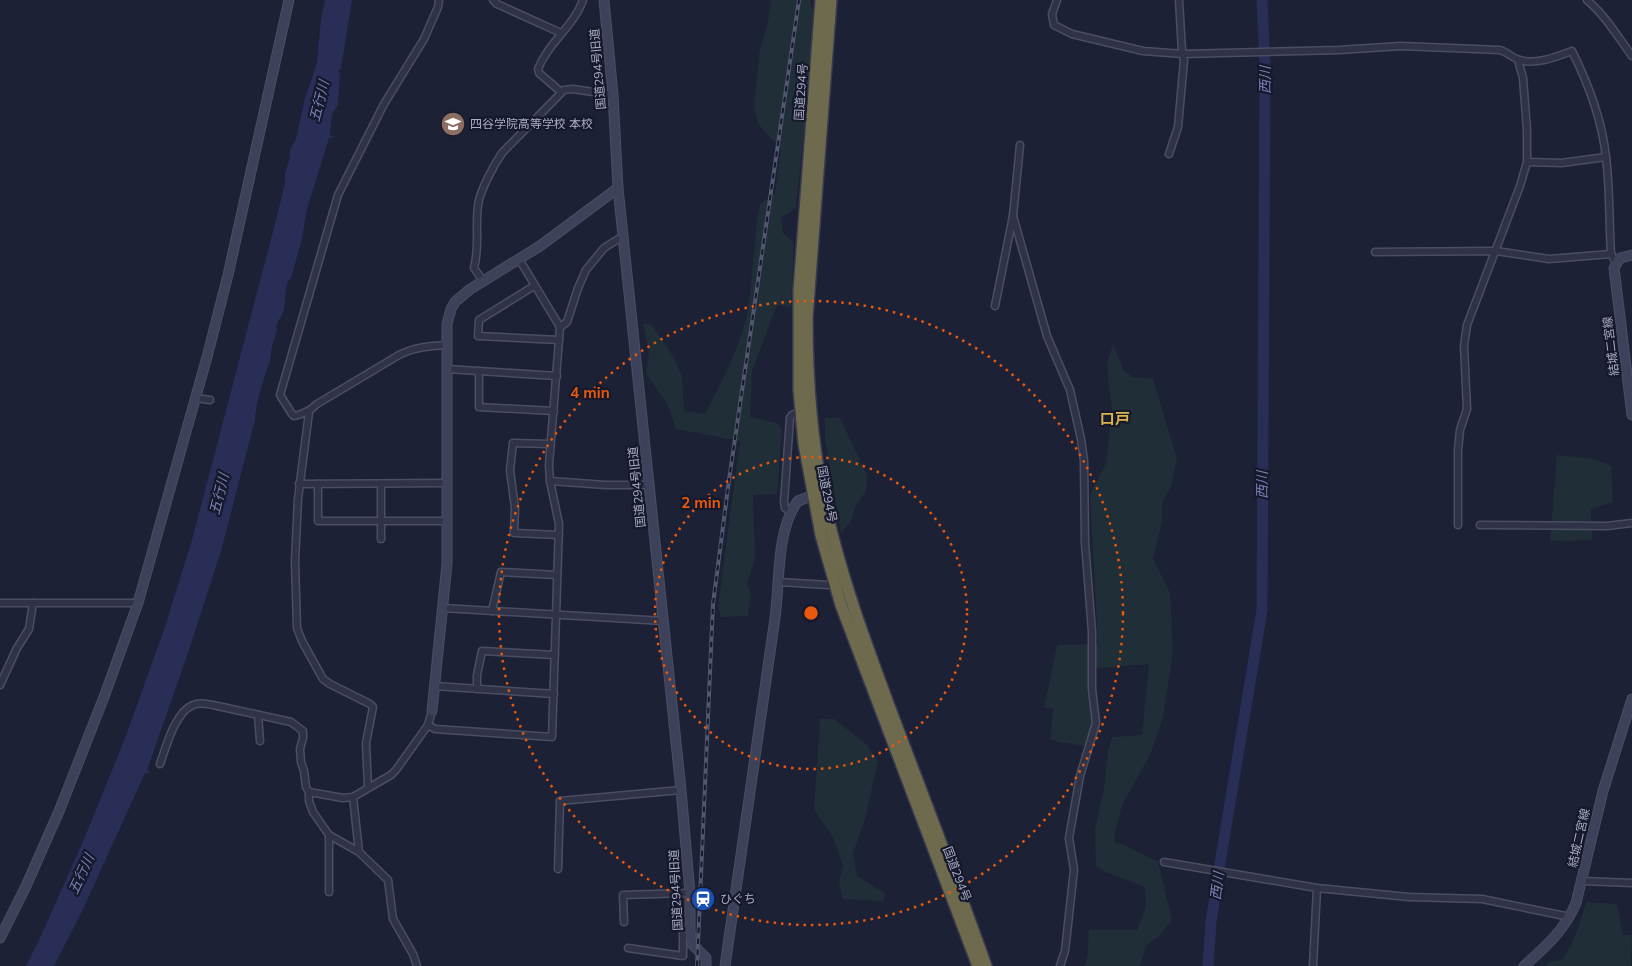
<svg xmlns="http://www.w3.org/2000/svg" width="1632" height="966" font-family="Mulish,'Noto Sans JP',sans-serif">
<rect width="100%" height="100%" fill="#1d2136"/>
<!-- green -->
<g fill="#1f2e37">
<path d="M 771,0 L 810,0 L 815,21 L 796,208 L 781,218 L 783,233 L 794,243 L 791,307 L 777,305 L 752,371 L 750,417 L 777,423 L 782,429 L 777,494 L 753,495 L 755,560 L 747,582 L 751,595 L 748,616 L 721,617 L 718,606 L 740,441 L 676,429 L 667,403 L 646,374 L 649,353 L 643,323 L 652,325 L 673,356 L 682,376 L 684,411 L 705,414 C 722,380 742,346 748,307 C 753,273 754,239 760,204 L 775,194 L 781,149 L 758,124 L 754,106 L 759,55 L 768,21 Z"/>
<path d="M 1113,344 L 1124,371 L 1133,377 L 1153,379 L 1177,459 L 1171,487 L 1162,502 L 1162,522 L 1153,559 L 1170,593 L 1173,650 L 1163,718 L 1150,755 L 1122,805 L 1114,837 L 1114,842 L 1122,844 L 1158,862 L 1172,920 L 1160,935 L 1146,946 L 1140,966 L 1084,966 C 1090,956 1087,942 1089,930 L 1137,930 L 1146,907 L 1145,887 L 1106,872 L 1096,866 L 1095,829 L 1104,788 L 1108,751 L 1112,737 L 1142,735 L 1149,664 L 1088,669 L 1092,723 L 1085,746 L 1058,742 L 1050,739 L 1053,708 L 1044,708 L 1057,645 L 1098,644 L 1090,495 L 1106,463 L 1112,410 L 1107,365 Z"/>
<polygon points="825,418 840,418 867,475 866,491 856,505 851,521 841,533 825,439"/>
<path d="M 1557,455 C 1572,457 1598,457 1611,466 L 1613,502 L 1591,509 L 1592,540 L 1550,541 Z"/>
<polygon points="820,719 834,719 866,744 878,761 865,819 853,853 857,876 885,893 884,901 843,899 839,883 843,865 832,835 814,810"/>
<path d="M 1586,902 L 1617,904 L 1623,935 L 1632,935 L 1631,966 L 1546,966 L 1548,962 L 1562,960 C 1575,942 1580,923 1586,902 Z"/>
</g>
<!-- water -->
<path fill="#292e56" d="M 325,0 L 352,0 L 341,68 L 338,71 L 340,74 L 338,105 L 332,114 L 330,133 L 331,136 L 335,137 L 329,138 L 307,209 L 302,239 L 291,278 C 284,283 286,301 284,310 C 282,316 279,319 277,324 C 275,328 277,326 277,331 C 276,336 273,341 272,346 C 271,350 271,356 270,361 C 264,378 256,401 255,420 L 221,551 L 188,653 L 147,770 L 150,771 L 149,773 L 145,773 L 83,909 L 54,966 L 26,966 L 40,938 L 82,844 L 124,741 L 164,630 L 192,540 L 276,220 L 285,183 L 285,173 L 290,158 L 290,150 L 296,139 L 305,98 L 317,63 L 321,19 Z"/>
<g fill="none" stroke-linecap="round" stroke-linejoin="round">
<!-- river -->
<polyline stroke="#292e56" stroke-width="11" points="1208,966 1211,922 1221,857 1262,610 1265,65 1262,0"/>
<!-- street casing -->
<g stroke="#4b4e62" stroke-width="9">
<g id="street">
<path d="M 439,0 L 438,7 L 424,39 L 384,104 L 338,195 L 280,395 L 292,414 L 294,416 C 304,414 310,411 317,404 L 399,355 C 415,347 429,346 447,345"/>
<polyline points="493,0 497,4 561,33"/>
<path d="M 1057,0 L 1052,14 L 1054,25 L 1072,34 L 1143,51 L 1183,54 L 1339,50 L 1401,46 L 1500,50 C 1507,52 1511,57 1517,59 C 1534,66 1556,57 1572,51 C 1589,85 1602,120 1606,157 C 1610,189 1609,222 1611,254 L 1616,263"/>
<path d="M 1587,0 C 1605,15 1618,37 1632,56"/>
<path d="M 561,92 L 539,73 L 538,69 C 548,43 574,26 583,0"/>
<polyline points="1169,154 1178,127 1184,60 1182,51 1179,0"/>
<polyline points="1527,162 1561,163 1606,157"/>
<polyline points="1013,216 1047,336 1070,390 1081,439 1084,461 1085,543 1092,632 1092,689 1096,723 1080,776 1069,838 1074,870 1065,951 1060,966"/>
<polyline points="1375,252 1496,251 1549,259 1611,254"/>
<path d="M 483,281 L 474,268 C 480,245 475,228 478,206 C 479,192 494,165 502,153 L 564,90 L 573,89 L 613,95"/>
<polyline points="534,286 479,320 478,336 559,340"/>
<polyline points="995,306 1013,216 1020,145"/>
<polyline points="560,327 567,322 578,288 586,270 604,248 623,236"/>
<polyline points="447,369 557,376"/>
<polyline points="479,371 479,407 554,411"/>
<polyline points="195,398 210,400"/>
<polyline points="309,412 298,499 295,561 297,628 302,641 323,679 330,684 370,704 373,707 366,743 368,788"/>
<polyline points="550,444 513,443 510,470 515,508 514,533 559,535"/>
<polyline points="550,481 606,485 650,485"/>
<polyline points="299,484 446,483"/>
<polyline points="318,484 318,521 447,521"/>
<polyline points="381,484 381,539"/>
<polyline points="791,512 785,508 784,502 790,418 792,415 799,412"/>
<polyline points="1458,525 1458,450 1460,430 1467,409 1464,346 1467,325 1520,186 1527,162 1527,130 1523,78 1518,60"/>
<polyline points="1480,525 1607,526 1632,523"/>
<polyline points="779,582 828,585 834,584"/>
<polyline points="0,603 138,603"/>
<polyline points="443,608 664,621"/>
<polyline points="492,611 501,572 557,575"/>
<polyline points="0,685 17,648 29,629 33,603"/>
<polyline points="435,686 554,694"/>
<polyline points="477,689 477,675 482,651 555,655"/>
<polyline points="258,715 260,741"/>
<polyline points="428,725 435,729 552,737 559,524 550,481 549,465 560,327 519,259"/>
<path d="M 160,764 C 166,747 175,712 193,705 C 199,702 206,704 213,705 L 291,722 L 303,731 L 303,738 L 300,749 L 301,762 L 304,771 L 306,787 L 309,792 L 309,801 L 313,812 L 329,835 L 359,852 L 388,880 L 393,919 L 413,954 L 417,966"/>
<polyline points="309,792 343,798 353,797 391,775 396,770 428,725 432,711"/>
<polyline points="353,797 359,852"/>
<polyline points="1164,862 1317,888 1409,897 1482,899 1570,917"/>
<polyline points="558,869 560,801 681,790"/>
<polyline points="1582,881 1632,883"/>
<polyline points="329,892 329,835"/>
<polyline points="624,922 623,895 690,893"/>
<polyline points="628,948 683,956 683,929"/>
<polyline points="1313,966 1317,888"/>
</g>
</g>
<!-- secondary casing -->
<g stroke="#4b4e62" stroke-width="11">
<g id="secondary">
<polyline points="604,0 613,95 618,188 623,236 681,790 690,893 690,932 692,944 706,958 706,966"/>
<polyline points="1632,255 1620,258 1614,268 1632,415"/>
<polyline points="432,711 447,564 447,324 451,309 455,302 469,290 540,246 618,188"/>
<polyline points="0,938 26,886 60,809 104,697 138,603 207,357 228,275 289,0"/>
<path d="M 725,966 C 741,850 758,734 775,618 C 780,583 776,529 798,501 L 819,493"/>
<path d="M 1524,966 C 1545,947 1565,930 1576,903 L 1603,791 L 1632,699"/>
</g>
</g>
<!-- highway casing -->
<g stroke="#383b4e" stroke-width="14">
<g id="highway">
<polyline points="821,0 799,290 799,390 804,444 821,535 841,605 978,966"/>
<path d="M 831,0 L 807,318 C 807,377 811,437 823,495 C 839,573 867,647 895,722 C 926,803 957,884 986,966"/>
</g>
</g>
<!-- street -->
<use href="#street" stroke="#303347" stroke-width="6"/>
<!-- secondary -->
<use href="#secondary" stroke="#3e415a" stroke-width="9"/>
<!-- highway -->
<use href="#highway" stroke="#6d6a4d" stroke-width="11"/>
<!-- rail casing -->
<g stroke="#52566e" stroke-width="4">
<polyline id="rail" points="697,966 713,604 729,480 799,0"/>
</g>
<!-- rail -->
<use href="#rail" stroke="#16192b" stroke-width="2" stroke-dasharray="5.5" stroke-linecap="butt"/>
</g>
<!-- distance rings -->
<g fill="none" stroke="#e8590c" stroke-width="2.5" stroke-dasharray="2.5 5">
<circle cx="811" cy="613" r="156"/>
<circle cx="811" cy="613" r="312"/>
</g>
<!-- icons -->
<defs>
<g id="school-disc" transform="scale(1.25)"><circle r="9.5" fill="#8d6e63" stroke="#16192b"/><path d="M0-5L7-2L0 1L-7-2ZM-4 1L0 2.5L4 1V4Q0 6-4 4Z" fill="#fff"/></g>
<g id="station-disc" transform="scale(1.25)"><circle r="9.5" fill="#1a4fb4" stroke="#16192b"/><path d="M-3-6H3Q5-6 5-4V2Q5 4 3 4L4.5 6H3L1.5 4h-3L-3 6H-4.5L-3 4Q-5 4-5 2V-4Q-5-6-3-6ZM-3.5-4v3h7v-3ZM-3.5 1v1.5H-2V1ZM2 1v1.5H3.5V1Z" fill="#fff"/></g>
</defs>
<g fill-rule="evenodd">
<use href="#school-disc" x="453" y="124"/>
<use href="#station-disc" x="703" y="899"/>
</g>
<g text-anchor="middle" stroke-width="4.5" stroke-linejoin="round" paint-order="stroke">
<!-- street labels -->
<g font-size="12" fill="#aaadc4" stroke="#16192b">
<text transform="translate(598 69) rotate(-95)" y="4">国道294号旧道</text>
<text transform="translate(801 92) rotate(-86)" y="4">国道294号</text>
<text transform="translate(1611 346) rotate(-97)" y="4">結城二宮線</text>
<text transform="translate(637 487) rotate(-96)" y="4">国道294号旧道</text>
<text transform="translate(827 494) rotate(79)" y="4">国道294号</text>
<text transform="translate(1579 838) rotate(-77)" y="4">結城二宮線</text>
<text transform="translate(957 874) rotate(69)" y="4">国道294号</text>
<text transform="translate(676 890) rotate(-93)" y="4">国道294号旧道</text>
</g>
<!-- poi labels -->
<g font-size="12" fill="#aaadc4" stroke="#16192b" text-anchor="start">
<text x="470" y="128">四谷学院高等学校 本校</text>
<text x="720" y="903">ひぐち</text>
</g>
<!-- water labels -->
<g font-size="14" font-style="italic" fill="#7880b4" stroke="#16192b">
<text transform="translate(1265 80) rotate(-90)" y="5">西川</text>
<text transform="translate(319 101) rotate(-76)" y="5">五行川</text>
<text transform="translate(1262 485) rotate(-90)" y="5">西川</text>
<text transform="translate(219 494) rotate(-76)" y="5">五行川</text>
<text transform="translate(81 874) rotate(-65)" y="5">五行川</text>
<text transform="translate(1217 886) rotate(-83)" y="5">西川</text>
</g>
<!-- quarter labels -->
<g font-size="15" font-weight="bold" fill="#dab24f" stroke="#16192b">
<text x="1115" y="424">口戸</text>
</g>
</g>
<circle cx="811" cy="613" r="8" fill="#e8590c" stroke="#16192b" stroke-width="2.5"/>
<g font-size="15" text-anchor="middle" font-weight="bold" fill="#e8590c" stroke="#16192b" stroke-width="4.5" stroke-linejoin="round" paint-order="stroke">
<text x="590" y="398">4 min</text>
<text x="701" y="508">2 min</text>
</g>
</svg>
